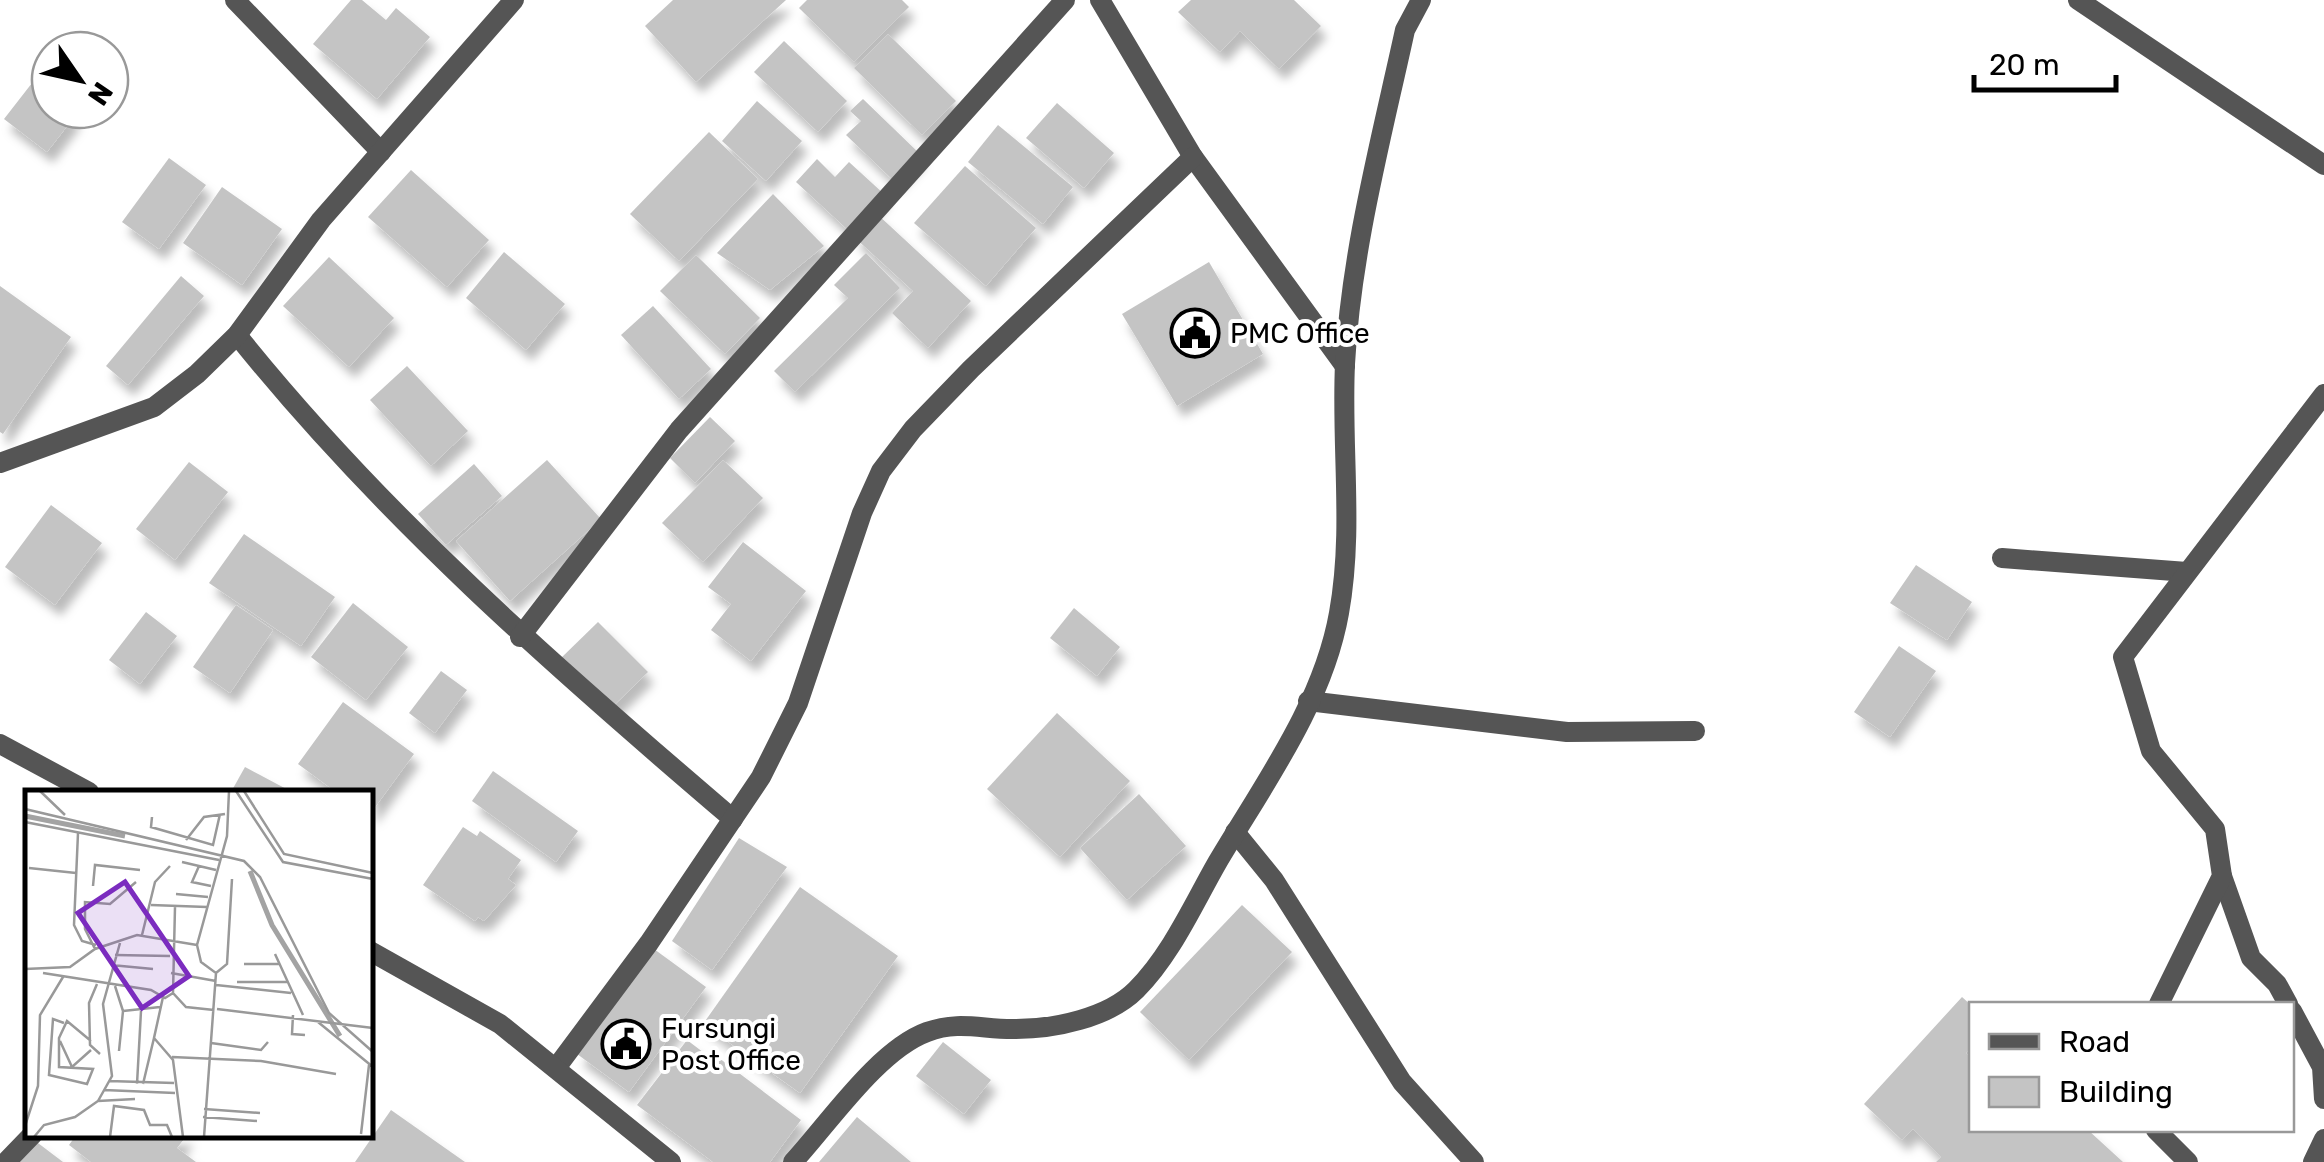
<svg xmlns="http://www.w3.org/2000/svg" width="2324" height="1162" font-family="Rubik,sans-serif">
<defs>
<filter id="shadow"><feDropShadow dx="6" dy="11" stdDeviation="5" flood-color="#0004"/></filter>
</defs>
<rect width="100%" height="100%" fill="#fff"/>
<!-- building -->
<g fill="#c4c4c4" filter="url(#shadow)">
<polygon points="351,0 362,0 386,20 396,8 430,37 377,99 313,44"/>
<polygon points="673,0 786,0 696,82 645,26"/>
<polygon points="807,0 902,0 909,7 854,62 799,8"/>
<polygon points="1191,0 1294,0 1321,26 1279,69 1240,31 1220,52 1178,12"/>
<polygon points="888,34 956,101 922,135 854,68"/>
<polygon points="784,41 847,101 818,132 754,72"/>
<polygon points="50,55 50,92 32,78"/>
<polygon points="32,83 50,97 50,110 67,110 75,116 47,152 4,119"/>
<polygon points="863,99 920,154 894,181 846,135 861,121 850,111"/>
<polygon points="757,101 802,141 766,181 722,141"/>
<polygon points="1057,103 1114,153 1084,188 1026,138"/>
<polygon points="998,125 1073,187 1043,224 968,162"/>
<polygon points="709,132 758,179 679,261 630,214"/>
<polygon points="169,158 206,185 159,249 122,222"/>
<polygon points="817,159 835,177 849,162 884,194 848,230 796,182"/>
<polygon points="965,166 1036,228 986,286 914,223"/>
<polygon points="411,170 489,240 447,287 368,217"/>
<polygon points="222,187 282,229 242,285 183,243"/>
<polygon points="773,194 824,246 770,290 717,253"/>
<polygon points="876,213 971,301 928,348 892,313 913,291 853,236"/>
<polygon points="504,252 565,304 526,350 466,298"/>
<polygon points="866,253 900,288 795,392 774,371 848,298 834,285"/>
<polygon points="696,255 760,318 725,354 660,291"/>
<polygon points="329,257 394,318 349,367 283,306"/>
<polygon points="1209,262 1263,354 1177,406 1122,314"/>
<polygon points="181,276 204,296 128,385 106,366"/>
<polygon points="0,286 71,337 3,434 0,432"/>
<polygon points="653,306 711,369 679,399 621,335"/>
<polygon points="407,366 468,431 431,466 370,400"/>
<polygon points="710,417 735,441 695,483 670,458"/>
<polygon points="547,460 601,519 510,601 456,541"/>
<polygon points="723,460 763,498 703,562 662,523"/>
<polygon points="189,462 228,492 175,560 136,529"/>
<polygon points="474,464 502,496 446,545 418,514"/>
<polygon points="51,505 102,543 55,605 5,567"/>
<polygon points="244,534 335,597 301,646 209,583"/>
<polygon points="743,542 806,591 751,661 711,630 731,604 708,587"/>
<polygon points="1916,565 1972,602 1947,640 1890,603"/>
<polygon points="353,603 408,647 366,700 311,657"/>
<polygon points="236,605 273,630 230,693 193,667"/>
<polygon points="1074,608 1120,647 1097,676 1050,638"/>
<polygon points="146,612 177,636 140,684 109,660"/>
<polygon points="598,622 648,672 608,711 559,660"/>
<polygon points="1899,646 1936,671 1890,737 1854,712"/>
<polygon points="441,671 467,690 435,733 409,713"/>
<polygon points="343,702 414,754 370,814 370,792 336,792 298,764"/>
<polygon points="1057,713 1130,781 1060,857 987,789"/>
<polygon points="245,767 292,792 231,792"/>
<polygon points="493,771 578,831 556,862 472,801"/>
<polygon points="1139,794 1186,846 1127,900 1080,848"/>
<polygon points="463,827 477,836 480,831 521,860 508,879 516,885 484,921 478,917 475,921 423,885"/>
<polygon points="739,838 787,867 712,970 672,941"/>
<polygon points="800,887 898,956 800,1093 703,1024"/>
<polygon points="1242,905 1292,952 1189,1060 1140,1012"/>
<polygon points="654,949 706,987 629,1092 577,1054"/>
<polygon points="1962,997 1972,1006 1972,1047 1966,1053 1972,1059 1972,1130 2088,1130 2123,1162 1936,1162 1941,1157 1913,1129 1902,1140 1864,1104"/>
<polygon points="687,1040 716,1062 719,1058 801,1120 770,1162 713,1162 637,1105"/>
<polygon points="943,1042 991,1080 964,1114 916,1076"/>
<polygon points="391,1110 465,1162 355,1162"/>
<polygon points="857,1117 911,1162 819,1162"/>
<polygon points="77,1134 188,1134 177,1148 196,1162 91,1162 69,1145"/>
<polygon points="34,1140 63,1162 17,1162"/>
</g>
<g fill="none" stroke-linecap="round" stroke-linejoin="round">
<!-- minor -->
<g stroke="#555" stroke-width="20">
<polyline points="235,0 381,152"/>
<polyline points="1100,0 1193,157 1345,366"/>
<polyline points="2078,0 2324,165"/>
<path d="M 237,335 C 382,516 557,669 733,819"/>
<polyline points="2002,558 2187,572"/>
<polyline points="520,637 679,430 1065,0"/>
<polyline points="1308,701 1567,732 1695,731"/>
<polyline points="1235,832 1274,880 1402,1082 1474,1162"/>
<polyline points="2222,876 2251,958 2277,984 2288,1004"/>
<polyline points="2159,1004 2222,876 2215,829 2151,751 2123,657 2324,394"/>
<polyline points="2292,1011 2322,1067 2324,1099"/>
<polyline points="556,1068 649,943 761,777 798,703 862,513 881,471 913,429 971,369 1193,157"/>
<polyline points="2156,1130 2188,1162"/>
<polyline points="6,1162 33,1134"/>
<polyline points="2313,1162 2324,1139"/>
</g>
<!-- tertiary -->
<g stroke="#555" stroke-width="20">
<polyline points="0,463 154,407 197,374 237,335 321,220 514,0"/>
<polyline points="0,744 89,792"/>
<polyline points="370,951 500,1024 671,1162"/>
<path d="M 793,1162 C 829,1123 878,1050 927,1032 C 959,1020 984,1030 1016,1029 C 1054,1029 1108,1018 1136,990 C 1171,955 1193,905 1217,863 C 1263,785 1323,704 1339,613 C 1354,530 1341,448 1345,364 C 1351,252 1381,140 1405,30 L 1421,0"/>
</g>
</g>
<!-- icons -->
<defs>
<g id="civic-ring" transform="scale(2.5)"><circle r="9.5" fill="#fff" stroke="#000" stroke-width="1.5"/><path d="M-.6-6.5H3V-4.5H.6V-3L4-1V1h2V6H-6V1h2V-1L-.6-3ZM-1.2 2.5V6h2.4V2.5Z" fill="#000"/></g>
</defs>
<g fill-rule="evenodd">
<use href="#civic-ring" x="1195" y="333"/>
<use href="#civic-ring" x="626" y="1044"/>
</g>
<g text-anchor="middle" stroke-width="8" stroke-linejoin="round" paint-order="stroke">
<!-- poi labels -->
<g font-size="28" fill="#000" stroke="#fff" text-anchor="start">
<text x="1230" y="343">PMC Office</text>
<text x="661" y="1038">Fursungi<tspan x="661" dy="32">Post Office</tspan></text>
</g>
</g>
<!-- overview -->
<g transform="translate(25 790)">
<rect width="348" height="348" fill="#fff"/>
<path fill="none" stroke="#a3a3a3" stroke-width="5" d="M 0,26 L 100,46M 225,81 L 247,135 L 315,246"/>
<path fill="none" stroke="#999" stroke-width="2.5" d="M 15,1 L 40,25M 211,1 L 258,72 L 348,89M 219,1 L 259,64 L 348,83M 0,19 L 219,71 L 235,87 L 304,223 L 348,262M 127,27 L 126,37 L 188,55 L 195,24M 0,32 L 194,70M 53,43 L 49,135 L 57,151 L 71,155M 161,50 L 179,27 L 200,24M 157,72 L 191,80M 174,76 L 167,92 L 186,96M 4,78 L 51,83M 68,96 L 70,75 L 115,80M 151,104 L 183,107M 126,115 L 182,117M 150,117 L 148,203 L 161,217 L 189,220M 117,145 L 130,92 L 145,76M 70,159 L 60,139 L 60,112 L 85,114 L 111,92M 250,164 L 278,225M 90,165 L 145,166M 219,174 L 254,174M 86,175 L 128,179M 0,179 L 45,177 L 70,159 L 112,145 L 172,155M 18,183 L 126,200 L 140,208 L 148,203M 146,183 L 191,191M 191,183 L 202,174 L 207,89M 212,192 L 262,192M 72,194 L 64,213 L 65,255 L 75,264M 191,195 L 266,203M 90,196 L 98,221 L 94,261M 138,207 L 129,248 L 148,270 L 158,347M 192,219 L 348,238M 98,221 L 135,217M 268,225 L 267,244 L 280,245M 293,232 L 348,277M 39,233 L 28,229 L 24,285 L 62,294 L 68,279 L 34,277 L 34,248 L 42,231 L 66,251M 35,251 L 47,277 L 66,260M 186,253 L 236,260 L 243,252M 147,267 L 236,271 L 311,284M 84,291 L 149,293M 112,294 L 116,221M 118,294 L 129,248M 79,300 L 150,303M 73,311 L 110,309M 179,319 L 235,323M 178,327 L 232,331M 0,336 L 13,296 L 15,225 L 38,187M 336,344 L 344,275M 9,347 L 19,335 L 50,327 L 73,311 L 87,286 L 78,214 L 95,153M 85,347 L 89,316 L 119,320 L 125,335 L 142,335 L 147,347M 179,347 L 191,183 L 176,172 L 172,155 L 202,46 L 204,1"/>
<path fill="#7b2cbf" fill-opacity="0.15" stroke="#7b2cbf" stroke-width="5" d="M 100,92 L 164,186 L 117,218 L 53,123 Z"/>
<rect width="348" height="348" fill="none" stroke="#000" stroke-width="5"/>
</g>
<!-- legend -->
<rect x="1969" y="1002" width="325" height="130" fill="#ffffff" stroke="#999999" stroke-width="2.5"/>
<rect x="1989" y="1034" width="50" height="15" fill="#555555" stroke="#999999" stroke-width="2.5"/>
<text x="2059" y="1052" font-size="30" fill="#000000">Road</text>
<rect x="1989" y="1077" width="50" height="30" fill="#c4c4c4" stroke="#999999" stroke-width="2.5"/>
<text x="2059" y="1102" font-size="30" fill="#000000">Building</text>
<!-- north arrow -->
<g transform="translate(80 80) rotate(124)"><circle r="48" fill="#ffffff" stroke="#999999" stroke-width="2.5"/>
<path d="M0-8L18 38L0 25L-18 38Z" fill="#000000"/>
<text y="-15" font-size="28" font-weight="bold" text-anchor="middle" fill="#000000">N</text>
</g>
<!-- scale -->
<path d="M1974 75v15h142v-15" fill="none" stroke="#000000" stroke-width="5"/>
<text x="1989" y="75" font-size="30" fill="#000000" stroke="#ffffff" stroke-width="8" paint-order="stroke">20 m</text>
</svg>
